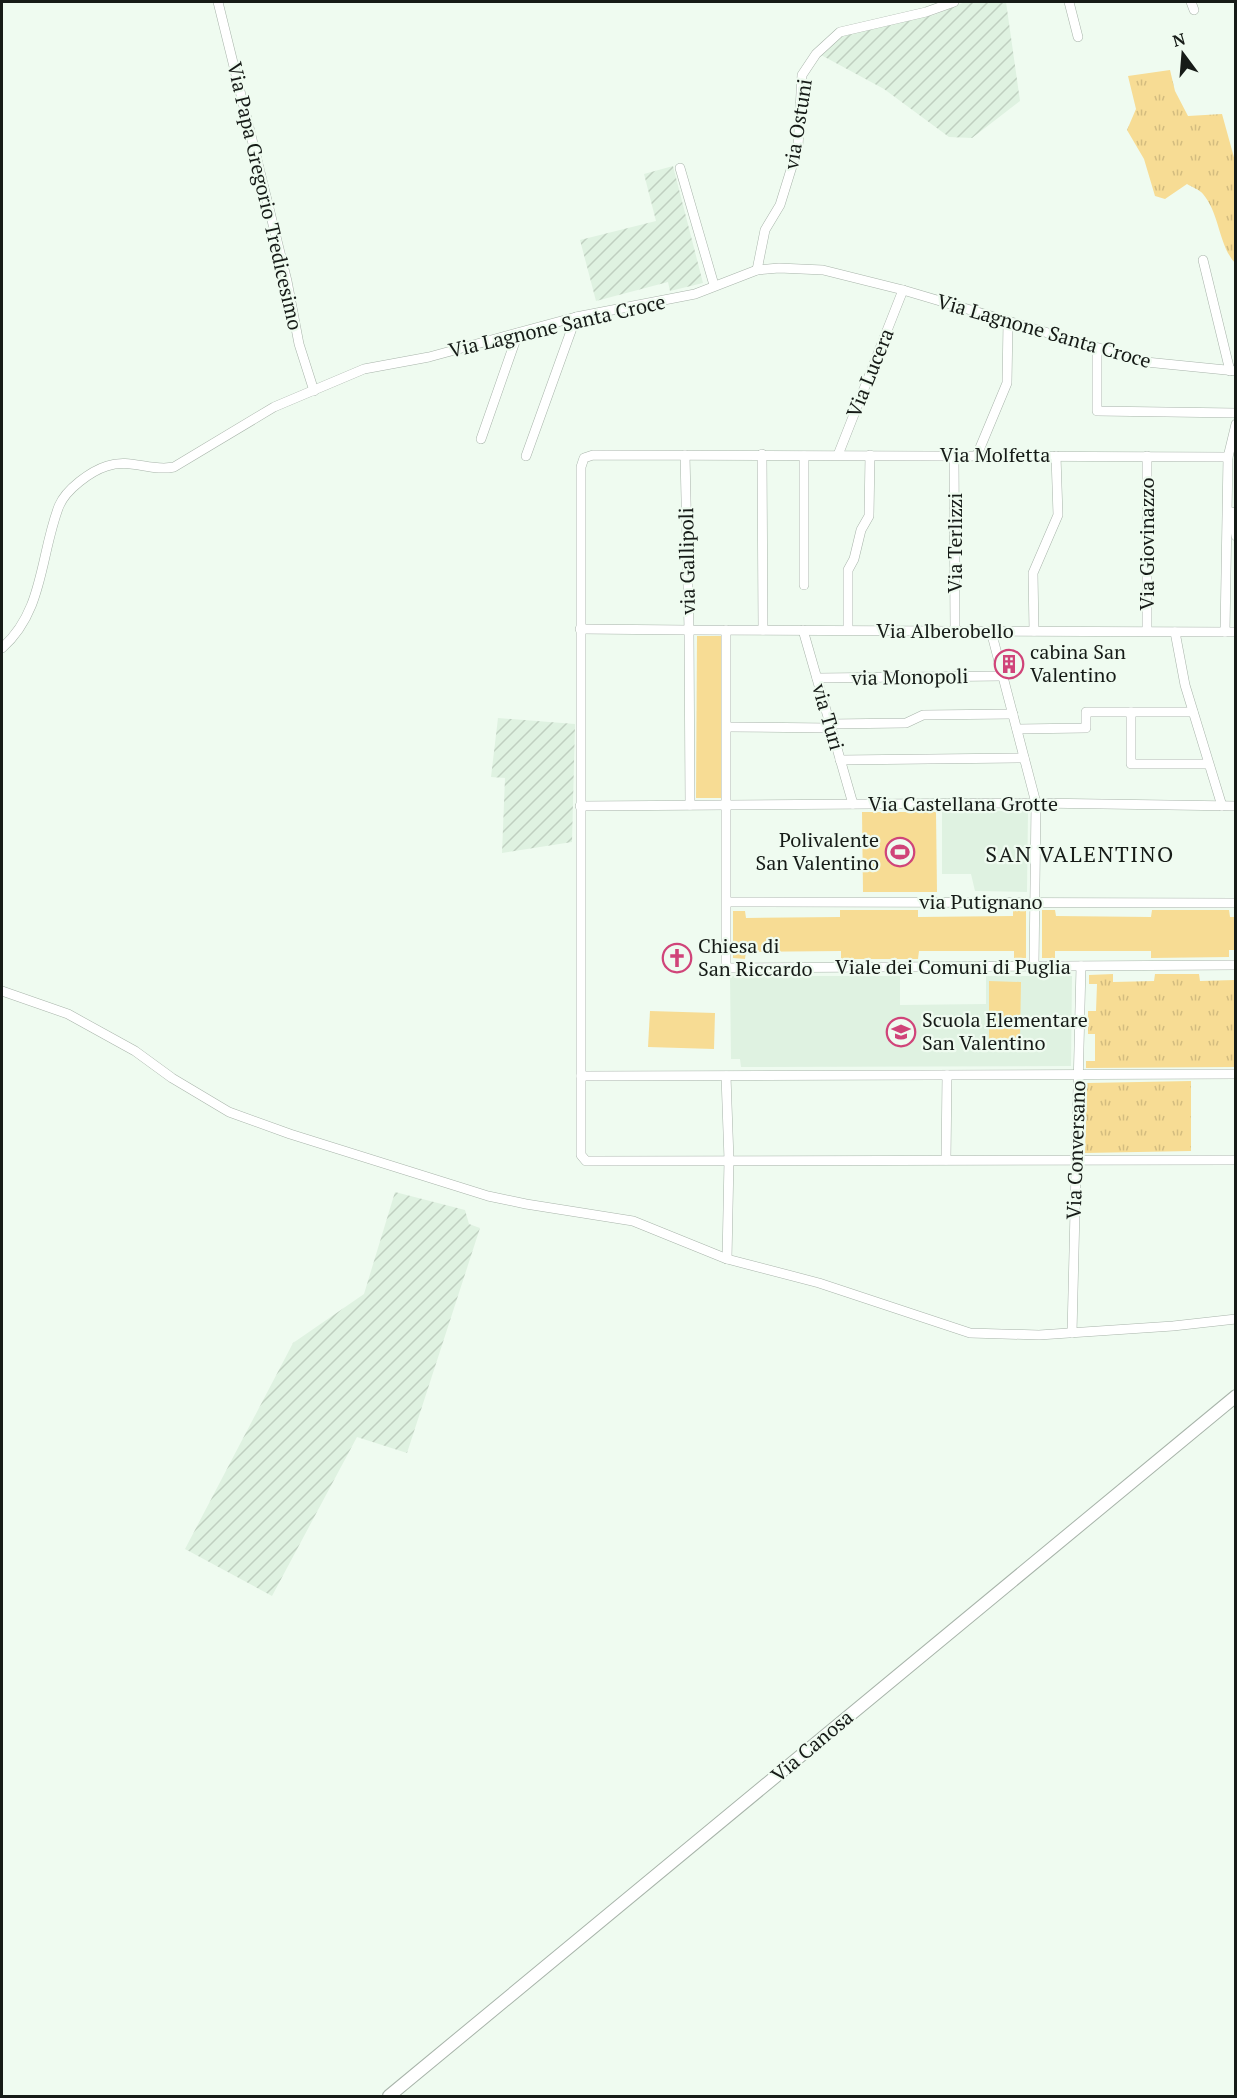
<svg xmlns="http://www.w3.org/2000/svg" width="1237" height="2098" font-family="'PT Serif',serif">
<defs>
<pattern id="industrial-furrows" width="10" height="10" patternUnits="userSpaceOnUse" patternTransform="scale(1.5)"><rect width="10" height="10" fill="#dff2e1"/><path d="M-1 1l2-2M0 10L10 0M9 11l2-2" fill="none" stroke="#bfcfc0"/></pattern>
<pattern id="grass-tufts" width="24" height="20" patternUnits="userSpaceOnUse" patternTransform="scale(1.5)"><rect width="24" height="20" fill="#f7dc94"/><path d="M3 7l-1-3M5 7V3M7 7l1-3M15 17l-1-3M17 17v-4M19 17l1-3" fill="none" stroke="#d3bc7f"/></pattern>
</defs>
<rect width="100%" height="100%" fill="#effbf0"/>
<!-- built -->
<g fill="#dff2e1">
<polygon points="942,810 1028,811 1027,892 975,891 971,874 942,874"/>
<polygon points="730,976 900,976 900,1005 986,1004 986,976 1072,976 1071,1066 741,1067 740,1059 731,1059"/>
</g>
<!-- industrial -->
<g fill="url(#industrial-furrows)">
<polygon points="965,2 1006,2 1020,101 972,138 949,137 884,89 821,55 843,34 934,15"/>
<polygon points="673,166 703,283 670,291 668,282 596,301 580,240 656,221 644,174"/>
<polygon points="498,718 575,724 572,842 502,853 505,778 491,777"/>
<polygon points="395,1192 465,1210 469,1224 480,1228 407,1453 357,1437 272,1596 185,1549 293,1343 364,1294"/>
</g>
<!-- grass -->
<g fill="url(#grass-tufts)">
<path d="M 1170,70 L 1175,91 L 1188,116 L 1222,114 L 1235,161 L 1235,263 C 1218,244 1220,214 1203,194 C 1200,190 1192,187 1187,184 L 1165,199 L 1155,196 L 1144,159 L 1127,130 L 1136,109 L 1128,76 Z"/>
<polygon points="1113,974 1113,982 1154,981 1155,974 1199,974 1200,981 1235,980 1235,1067 1086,1068 1086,1061 1095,1061 1095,1034 1088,1034 1088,1011 1096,1011 1097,984 1089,984 1089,975"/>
<polygon points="1191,1081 1191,1151 1085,1153 1087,1083"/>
</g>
<!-- park -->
<g fill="#f7dc94">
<polygon points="697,636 722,636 721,798 696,798"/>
<polygon points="862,812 936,812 937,892 863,892"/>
<polygon points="1013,909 1026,909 1026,958 1014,958 1014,951 919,951 918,959 841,959 841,951 746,952 745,959 733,958 733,911 745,911 746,918 840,917 840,910 918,910 918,917 1013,916"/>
<polygon points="1042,910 1055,910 1056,916 1151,917 1152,910 1229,910 1230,917 1235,917 1235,950 1229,950 1229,957 1151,958 1151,951 1055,951 1055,958 1042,958"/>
<polygon points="989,981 1021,982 1020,1041 989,1040"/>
<polygon points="650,1011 715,1013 714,1049 648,1047"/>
</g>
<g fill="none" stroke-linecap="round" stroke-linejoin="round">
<!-- minor casing -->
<g stroke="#a8b4aa" stroke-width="10">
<g id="minor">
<polyline points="218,2 287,281 299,344 314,391"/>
<polyline points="1069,2 1078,37"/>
<polyline points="1191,2 1194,10"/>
<polyline points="680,168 714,285"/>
<polyline points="1203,260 1230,371"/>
<polyline points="757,270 765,230 780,205 798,147 802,75 816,54 840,32 926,12 954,2"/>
<polyline points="1097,349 1097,411 1236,413"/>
<polyline points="481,439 518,333"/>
<polyline points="762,454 763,630"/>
<polyline points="685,455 689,630 1236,632"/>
<polyline points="838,455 903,290"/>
<polyline points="954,455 955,631"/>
<polyline points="977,455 1007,383 1008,322"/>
<polyline points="526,456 576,317"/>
<polyline points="804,456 804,585"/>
<polyline points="1147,456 1147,631"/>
<polyline points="1228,457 593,455 584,458 581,467 581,1155 586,1161 1236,1160"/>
<polyline points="1232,512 1236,536"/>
<polyline points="580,629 689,630 690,805"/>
<polyline points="726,630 726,968 1236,965"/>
<polyline points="803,630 853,804"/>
<polyline points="848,630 848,570 854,559 861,530 869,516 870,455"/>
<polyline points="991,631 1036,803 1034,966"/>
<polyline points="1034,631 1033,573 1058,515 1056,456"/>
<polyline points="1175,632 1185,685 1222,806"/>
<polyline points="1225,632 1228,457 1236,424"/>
<path d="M 2,648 C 44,611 40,555 59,506 C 66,489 91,471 107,466 C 130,458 151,472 174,467 L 274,407 L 364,369 L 429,357 L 576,317 L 695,294 L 757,270 L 779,268 L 823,270 L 903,290 L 1146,362 L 1236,371"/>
<polyline points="817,678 1003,676"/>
<polyline points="1131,712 1131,764 1208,764"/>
<polyline points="830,724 906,723 923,715 1013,714"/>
<polyline points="727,727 831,728"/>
<polyline points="1017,729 1086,728 1086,712 1193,712"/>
<polyline points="840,760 1024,758"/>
<polyline points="580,806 1036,803 1236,806"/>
<polyline points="727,902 1236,903"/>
<polyline points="2,991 68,1014 135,1051 172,1078 229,1112 290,1134 488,1196 526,1204 633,1221 727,1259 819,1283 970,1333 1039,1335 1173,1326 1236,1319"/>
<polyline points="581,1076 1236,1074"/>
<polyline points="726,1076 729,1160 727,1259"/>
<polyline points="946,1160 947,1075"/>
<polyline points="1072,1333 1081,966"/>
</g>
</g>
<!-- secondary casing -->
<g stroke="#a8b4aa" stroke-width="14">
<polyline id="secondary" points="389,2096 1236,1396"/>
</g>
<!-- minor -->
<use href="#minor" stroke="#fff" stroke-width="9"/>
<!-- secondary -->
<use href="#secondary" stroke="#fff" stroke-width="12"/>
</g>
<!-- icons -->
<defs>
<g id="building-ring" transform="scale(1.5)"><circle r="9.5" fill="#effbf0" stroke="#d04479" stroke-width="1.5"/><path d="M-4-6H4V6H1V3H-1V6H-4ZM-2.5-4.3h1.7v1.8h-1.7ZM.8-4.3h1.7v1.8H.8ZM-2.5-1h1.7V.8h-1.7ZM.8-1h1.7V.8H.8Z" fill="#d04479"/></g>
<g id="stadium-ring" transform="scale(1.5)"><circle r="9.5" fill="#effbf0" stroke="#d04479" stroke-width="1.5"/><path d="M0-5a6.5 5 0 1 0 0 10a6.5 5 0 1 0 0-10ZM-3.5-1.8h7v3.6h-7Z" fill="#d04479"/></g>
<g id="church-ring" transform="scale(1.5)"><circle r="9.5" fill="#effbf0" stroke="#d04479" stroke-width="1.5"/><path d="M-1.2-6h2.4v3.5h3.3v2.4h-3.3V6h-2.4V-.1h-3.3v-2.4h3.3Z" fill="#d04479"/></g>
<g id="school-ring" transform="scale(1.5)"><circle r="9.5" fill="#effbf0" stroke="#d04479" stroke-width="1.5"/><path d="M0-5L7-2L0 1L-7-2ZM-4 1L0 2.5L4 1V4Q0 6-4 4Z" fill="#d04479"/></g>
</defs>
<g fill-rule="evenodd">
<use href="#building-ring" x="1009" y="664"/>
<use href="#stadium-ring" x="900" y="852"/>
<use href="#church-ring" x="677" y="958"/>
<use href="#school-ring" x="901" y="1032"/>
</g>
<g text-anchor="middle" stroke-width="4.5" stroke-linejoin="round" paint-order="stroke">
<!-- street labels -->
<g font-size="20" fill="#161b17" stroke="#effbf0">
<text transform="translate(798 124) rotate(-81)" y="7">via Ostuni</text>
<text transform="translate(265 196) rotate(77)" y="7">Via Papa Gregorio Tredicesimo</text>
<text transform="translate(557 326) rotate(-13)" y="7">Via Lagnone Santa Croce</text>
<text transform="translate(1044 331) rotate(16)" y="7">Via Lagnone Santa Croce</text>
<text transform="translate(870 373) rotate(-68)" y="7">Via Lucera</text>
<text x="995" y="462">Via Molfetta</text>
<text transform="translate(955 543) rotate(-90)" y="7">Via Terlizzi</text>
<text transform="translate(1147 544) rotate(-90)" y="7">Via Giovinazzo</text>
<text transform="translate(687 561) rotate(-91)" y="7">via Gallipoli</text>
<text x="945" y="638">Via Alberobello</text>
<text transform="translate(910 677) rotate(-1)" y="7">via Monopoli</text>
<text transform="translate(828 717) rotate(74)" y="7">via Turi</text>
<text x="963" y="811">Via Castellana Grotte</text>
<text x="981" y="909">via Putignano</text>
<text x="953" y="974">Viale dei Comuni di Puglia</text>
<text transform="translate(1076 1150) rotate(-88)" y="7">Via Conversano</text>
<text transform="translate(812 1746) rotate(-40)" y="7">Via Canosa</text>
</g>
<!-- poi labels -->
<g font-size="20" fill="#161b17" stroke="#effbf0" text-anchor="start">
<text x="1030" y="659">cabina San<tspan x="1030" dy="23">Valentino</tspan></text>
<text x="879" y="847" text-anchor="end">Polivalente<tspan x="879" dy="23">San Valentino</tspan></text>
<text x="698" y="953">Chiesa di<tspan x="698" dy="23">San Riccardo</tspan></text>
<text x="922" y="1027">Scuola Elementare<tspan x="922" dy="23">San Valentino</tspan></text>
</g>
<!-- quarter labels -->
<g font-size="22" letter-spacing="1.5" fill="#161b17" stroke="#effbf0">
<text x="1080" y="862">SAN VALENTINO</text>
</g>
</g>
<!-- border -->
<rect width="1237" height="2098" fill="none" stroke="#161b17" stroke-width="6"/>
<!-- north arrow -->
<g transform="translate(1183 54) rotate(344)" stroke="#effbf0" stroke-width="4.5" paint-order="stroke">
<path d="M0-4.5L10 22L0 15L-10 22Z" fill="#161b17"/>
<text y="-9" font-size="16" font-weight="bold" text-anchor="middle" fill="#161b17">N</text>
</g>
</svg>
